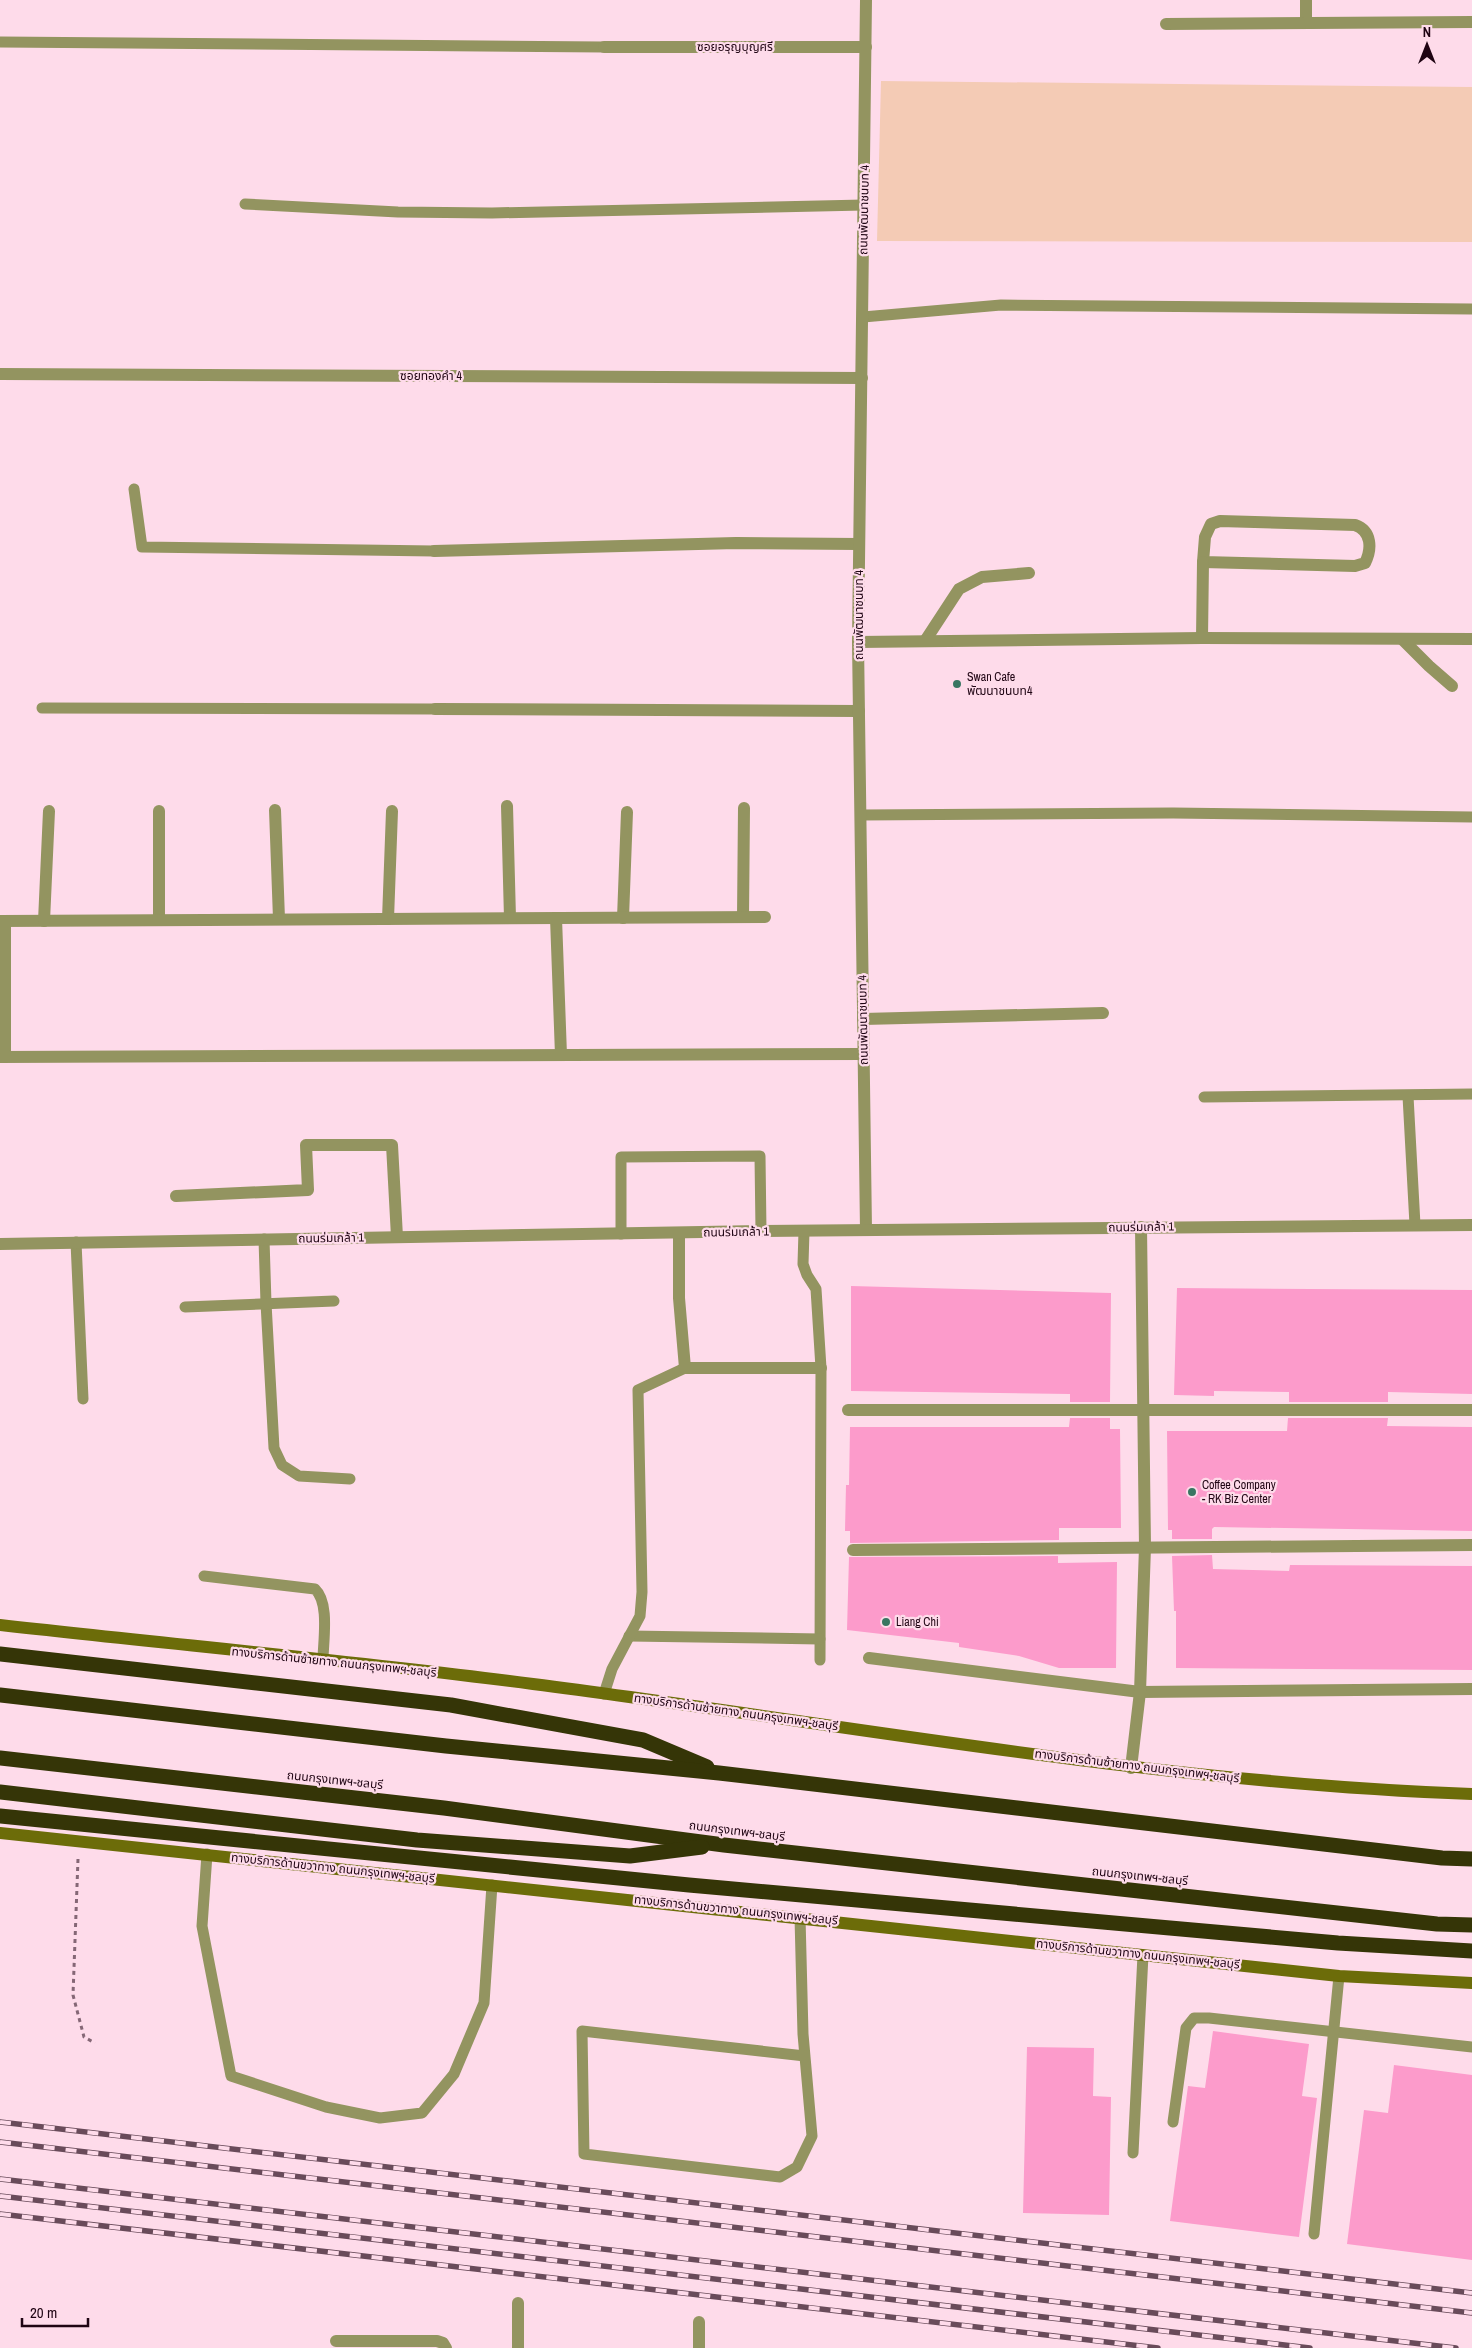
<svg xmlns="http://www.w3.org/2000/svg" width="1472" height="2348" font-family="'Archivo Narrow','Noto Sans Thai',sans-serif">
<rect width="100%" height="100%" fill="#fedbea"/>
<!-- green -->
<polygon fill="#f4cbb5" points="881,81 1472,87 1472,242 877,241"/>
<!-- building -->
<g fill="#fc9bcb">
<polygon points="851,1286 1111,1293 1110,1402 1070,1402 1070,1394 851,1391"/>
<polygon points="1177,1288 1472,1290 1472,1394 1388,1392 1388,1402 1289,1402 1289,1392 1214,1391 1214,1396 1174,1395"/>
<polygon points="1070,1418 1110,1418 1110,1429 1120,1429 1121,1528 1059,1528 1059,1540 850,1543 850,1531 845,1531 846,1485 849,1485 850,1427 1069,1427"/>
<polygon points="1288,1418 1388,1418 1387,1426 1472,1427 1472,1531 1214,1527 1212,1529 1212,1539 1172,1539 1172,1530 1168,1530 1167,1431 1287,1431"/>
<polygon points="1212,1555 1213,1569 1289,1571 1290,1565 1472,1566 1472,1670 1176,1668 1176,1611 1174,1611 1172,1556"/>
<polygon points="1058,1556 1058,1563 1117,1562 1116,1668 1059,1668 1019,1656 959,1647 959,1643 847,1630 849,1557"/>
<polygon points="1213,2031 1309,2044 1302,2096 1317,2098 1299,2237 1170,2221 1188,2086 1205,2088"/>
<polygon points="1027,2047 1094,2048 1093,2096 1111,2097 1109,2215 1023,2213"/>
<polygon points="1394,2065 1472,2075 1472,2260 1347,2244 1364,2110 1388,2113"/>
</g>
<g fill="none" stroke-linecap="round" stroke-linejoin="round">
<!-- path -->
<polyline stroke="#856776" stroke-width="3" stroke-dasharray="4 4" stroke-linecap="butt" points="78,1859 73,1995 84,2037 95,2043"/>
<!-- lane -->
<g stroke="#939460" stroke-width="11">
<polyline points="0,42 604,47"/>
<polyline points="245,204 398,212 492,213 864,205"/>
<polyline points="863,317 1001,305 1472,309"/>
<polyline points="134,489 142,547 434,551"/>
<polyline points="42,708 435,709"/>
<polyline points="861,815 1173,813 1472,817"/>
<polyline points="1408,1096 1415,1225"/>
<polyline points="1204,1097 1472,1094"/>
<polyline points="804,1231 803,1264 807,1275 816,1289 821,1368 820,1660"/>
<polyline points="621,1234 621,1157 760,1156 761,1231"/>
<polyline points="264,1239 266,1303 274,1448 282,1465 299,1476 350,1479"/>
<polyline points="76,1242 83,1399"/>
<polyline points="185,1307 334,1301"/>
<path d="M 204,1576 L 315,1589 C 330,1603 323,1641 323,1661"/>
<polyline points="629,1636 820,1639"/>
<polyline points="604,1694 612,1669 640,1616 642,1592 638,1390 685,1368"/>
<polyline points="207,1854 202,1926 231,2076 326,2107 380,2118 422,2113 454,2074 484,2003 492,1885"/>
<polyline points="800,1917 803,2034 812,2136 797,2167 780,2177 584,2154 582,2031 805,2056"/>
<polyline points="1173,2122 1186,2028 1194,2018 1209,2018 1472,2047"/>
<polyline points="1133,2153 1143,1955"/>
<polyline points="1314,2234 1339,1976"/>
</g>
<!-- street -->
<g stroke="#939460" stroke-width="12">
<polyline points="1306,0 1306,23"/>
<polyline points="1166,24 1472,22"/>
<polyline points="604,47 866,47"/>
<polyline points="0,374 862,378"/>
<path d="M 1220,521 L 1355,525 C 1372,531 1372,549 1365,563 L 1355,566 L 1203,562 L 1205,537 L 1211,524 Z"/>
<polyline points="434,551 736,543 859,544"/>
<polyline points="1202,638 1203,562"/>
<polyline points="1402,639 1429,666 1452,686"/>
<polyline points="925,641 959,589 982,577 1029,573"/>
<polyline points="858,642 1202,638 1472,639"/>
<polyline points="435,709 859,711"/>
<polyline points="507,806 510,918"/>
<polyline points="275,810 279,919"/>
<polyline points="159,811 159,920"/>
<polyline points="743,917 744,808"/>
<polyline points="556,918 561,1055"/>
<polyline points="623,918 627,812"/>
<polyline points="388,919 392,811"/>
<polyline points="0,921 765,917"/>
<polyline points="5,921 5,1057"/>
<polyline points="44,921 49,811"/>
<polyline points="863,1019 1103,1013"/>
<polyline points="0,1057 864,1054"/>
<polyline points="176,1196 308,1190 306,1145 392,1145 397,1237"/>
<polyline points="866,1230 858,642 866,0"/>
<polyline points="679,1233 679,1298 685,1368 821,1368"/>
<polyline points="0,1244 761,1231 1472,1225"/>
<polyline points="848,1410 1472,1410"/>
<polyline points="853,1550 1472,1545"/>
<polyline points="869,1658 1140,1692 1472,1689"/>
<polyline points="1131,1768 1140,1692 1145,1547 1141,1227"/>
<polyline points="518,2303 518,2348"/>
<polyline points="336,2341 437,2341 443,2343 446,2348"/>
<polyline points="699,2348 699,2322"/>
</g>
<!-- secondary -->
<g stroke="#6c6c09" stroke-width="12">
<path d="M 0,1625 C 178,1645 356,1661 533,1684 C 846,1724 1156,1783 1472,1794"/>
<polyline points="0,1833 1339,1976 1472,1983"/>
</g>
<!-- highway -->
<g stroke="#353507" stroke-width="15">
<polyline points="0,1654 451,1705 643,1740 707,1767"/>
<polyline points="0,1695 446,1746 719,1773 1442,1858 1472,1859"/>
<polyline points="0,1758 444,1808 724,1845 1437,1924 1472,1925"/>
<polyline points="0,1792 417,1840 630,1856 702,1847"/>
<polyline points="0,1816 689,1885 1338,1943 1472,1951"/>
</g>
<!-- rail casing -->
<g stroke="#694b5a" stroke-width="5.5">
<g id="rail">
<polyline points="0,2122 1472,2293"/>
<polyline points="0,2142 1472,2313"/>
<polyline points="0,2179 1456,2348"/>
<polyline points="0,2196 1310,2348"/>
<polyline points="0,2214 1158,2348"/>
</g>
</g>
<!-- rail -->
<use href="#rail" stroke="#fedbea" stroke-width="4" stroke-dasharray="11" stroke-linecap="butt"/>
</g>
<!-- markers -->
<g fill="#397662" stroke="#fedbea" stroke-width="2">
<circle cx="957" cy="684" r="5"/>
<circle cx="1192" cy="1492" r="5"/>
<circle cx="886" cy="1622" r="5"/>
</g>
<g text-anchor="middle" stroke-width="4.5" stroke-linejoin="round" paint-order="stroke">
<!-- street labels -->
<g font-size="12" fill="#1f0413" stroke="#fedbea">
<text x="735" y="51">ซอยอรุญบุญศรี</text>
<text transform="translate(864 210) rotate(-89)" y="4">ถนนพัฒนาชนบท 4</text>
<text x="431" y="380">ซอยทองคำ 4</text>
<text transform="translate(859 615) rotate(-90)" y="4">ถนนพัฒนาชนบท 4</text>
<text transform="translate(863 1020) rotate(-91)" y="4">ถนนพัฒนาชนบท 4</text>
<text transform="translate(1141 1227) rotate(-1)" y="4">ถนนร่มเกล้า 1</text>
<text transform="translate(736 1232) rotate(-1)" y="4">ถนนร่มเกล้า 1</text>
<text transform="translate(331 1238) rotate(-1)" y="4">ถนนร่มเกล้า 1</text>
<text transform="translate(334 1662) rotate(6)" y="4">ทางบริการด้านซ้ายทาง ถนนกรุงเทพฯ-ชลบุรี</text>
<text transform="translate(736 1712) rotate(8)" y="4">ทางบริการด้านซ้ายทาง ถนนกรุงเทพฯ-ชลบุรี</text>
<text transform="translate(1137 1766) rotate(7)" y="4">ทางบริการด้านซ้ายทาง ถนนกรุงเทพฯ-ชลบุรี</text>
<text transform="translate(335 1780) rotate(6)" y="4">ถนนกรุงเทพฯ-ชลบุรี</text>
<text transform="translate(737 1831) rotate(7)" y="4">ถนนกรุงเทพฯ-ชลบุรี</text>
<text transform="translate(333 1868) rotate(6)" y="4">ทางบริการด้านขวาทาง ถนนกรุงเทพฯ-ชลบุรี</text>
<text transform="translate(1140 1876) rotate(6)" y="4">ถนนกรุงเทพฯ-ชลบุรี</text>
<text transform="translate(736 1910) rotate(6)" y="4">ทางบริการด้านขวาทาง ถนนกรุงเทพฯ-ชลบุรี</text>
<text transform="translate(1138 1954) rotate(6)" y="4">ทางบริการด้านขวาทาง ถนนกรุงเทพฯ-ชลบุรี</text>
</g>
<!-- poi labels -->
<g font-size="12" fill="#1f0413" stroke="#fedbea" text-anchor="start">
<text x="967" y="681">Swan Cafe<tspan x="967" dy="14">พัฒนาชนบท4</tspan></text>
<text x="1202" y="1489">Coffee Company<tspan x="1202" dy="14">- RK Biz Center</tspan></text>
<text x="896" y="1626">Liang Chi</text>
</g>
</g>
<!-- north arrow -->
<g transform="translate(1427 45)" stroke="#fedbea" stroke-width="4" paint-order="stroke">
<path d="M0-4L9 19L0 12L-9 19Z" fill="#1f0413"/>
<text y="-8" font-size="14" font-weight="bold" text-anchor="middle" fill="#1f0413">N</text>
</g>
<!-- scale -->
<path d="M22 2318v8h66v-8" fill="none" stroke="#1f0413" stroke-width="2.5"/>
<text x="30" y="2318" font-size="15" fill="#1f0413" stroke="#fedbea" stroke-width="4" paint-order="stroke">20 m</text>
</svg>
